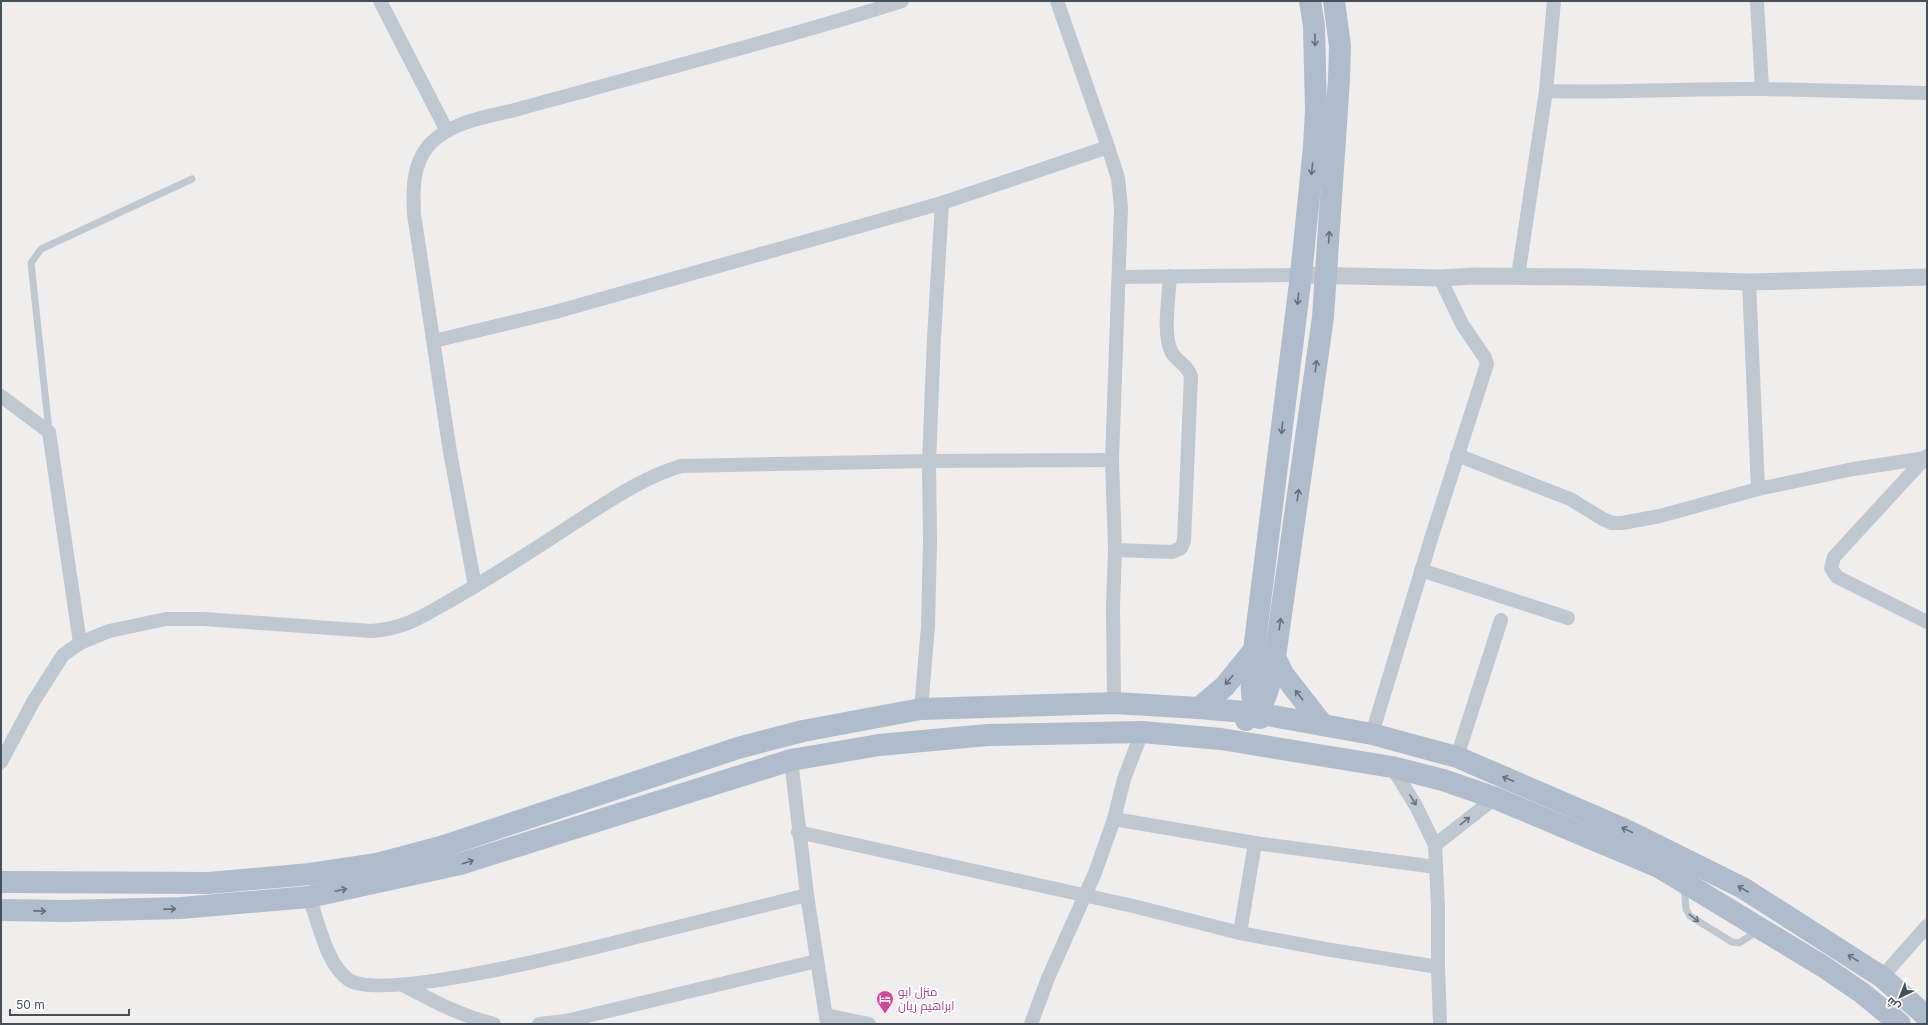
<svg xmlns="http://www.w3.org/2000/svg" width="1928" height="1025" font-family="Inter,Cairo,sans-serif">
<rect width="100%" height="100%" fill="#f0eded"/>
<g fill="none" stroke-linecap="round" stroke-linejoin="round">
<!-- service -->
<g stroke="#bfc7cf" stroke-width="7">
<polyline points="49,431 31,263 41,249 192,179"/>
<polyline points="1684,886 1686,909 1690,916 1732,942 1739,943 1758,931"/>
</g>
<!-- minor -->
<g stroke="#bfc7cf" stroke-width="14">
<polyline points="380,1 447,131"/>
<polyline points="1057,1 1108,147 1118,178 1121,208 1112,460 1115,550 1113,606 1114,703"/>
<polyline points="1757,1 1762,89"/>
<path d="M 1546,91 C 1618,93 1691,88 1763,89 C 1817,90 1872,92 1927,93"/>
<polyline points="1518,276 1546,91 1554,1"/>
<polyline points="1120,277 1301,275"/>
<polyline points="1749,282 1758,489"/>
<polyline points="434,341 555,312 942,203 1108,147"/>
<polyline points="1,396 49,432 80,643"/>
<polyline points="1457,455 1570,499 1603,519 1612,523 1622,523 1660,516 1758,489 1853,469 1926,458"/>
<polyline points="1927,456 1834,557 1831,568 1837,577 1927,622"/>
<path d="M 1115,550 L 1172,552 L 1181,548 L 1184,541 L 1191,376 C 1186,363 1179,364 1172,353 C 1162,335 1169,298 1170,276"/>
<polyline points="1421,570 1568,618"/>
<path d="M 475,586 L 450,452 L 414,214 C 413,190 412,165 429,145 C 450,122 486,117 515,110 C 539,103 563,97 588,90 C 693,61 799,34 902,1"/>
<polyline points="921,709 928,626 930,542 929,461 934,338 942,203"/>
<polyline points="1372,734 1430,542 1487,364 1485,358 1462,324 1440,278"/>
<polyline points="1457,757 1501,620"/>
<polyline points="791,760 807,895 827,1024"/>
<path d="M 1,762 L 33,702 L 63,655 L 80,643 L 109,631 L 166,619 L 204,619 L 371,631 C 408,629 429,612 460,595 C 498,573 535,549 573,524 C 608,502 641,478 681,466 L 929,461 L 1112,460"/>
<polyline points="1392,767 1416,806 1435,845 1438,907 1438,967 1440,1024"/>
<polyline points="1114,819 1255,843 1436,867"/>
<polyline points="798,832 1133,906 1240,933 1325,949 1438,967"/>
<polyline points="1435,845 1495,798"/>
<path d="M 309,897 C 318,921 327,966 349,980 C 386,1003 596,947 645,935 C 699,922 753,908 807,895"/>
<polyline points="1240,933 1255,843"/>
<polyline points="1882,977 1927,926"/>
<path d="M 403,985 C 433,1001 461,1016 494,1024"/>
<polyline points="826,1015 869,1024"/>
<polyline points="539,1024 566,1021 817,961"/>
<polyline points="1031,1024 1048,978 1095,873 1114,819 1124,779 1142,732"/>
</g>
<!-- tertiary -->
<polyline stroke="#bfc7cf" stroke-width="17" points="1301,275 1440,278 1475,276 1587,277 1749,282 1927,277"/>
<!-- primary -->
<g stroke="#afbccb" stroke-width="22">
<polyline points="1275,657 1283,674 1323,725"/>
<polyline points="1199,708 1225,686 1254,650"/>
<path d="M 1260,718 C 1247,699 1253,672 1254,650 L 1301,275 L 1314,147 L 1316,110 L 1314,26 L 1310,1"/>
<path d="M 1246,720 C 1269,704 1270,682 1275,657 L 1323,317 L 1339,79 L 1340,46 L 1334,1"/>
<polyline points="1,882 209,883 310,874 377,864 441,847 738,748 803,731 921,709 1114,703 1199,708 1256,713 1372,734 1457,757 1624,829 1743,888 1882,977 1927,1017"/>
<polyline points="1,910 65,911 181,908 309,897 460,864 791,760 879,745 988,735 1142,732 1221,739 1392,767 1443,780 1495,798 1659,867 1824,967 1862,993 1900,1024"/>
</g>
</g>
<!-- one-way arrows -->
<defs><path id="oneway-shaft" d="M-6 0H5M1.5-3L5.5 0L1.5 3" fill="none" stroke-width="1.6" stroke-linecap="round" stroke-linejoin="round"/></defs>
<g stroke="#66707b">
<use href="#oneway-shaft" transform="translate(1315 40) rotate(89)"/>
<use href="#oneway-shaft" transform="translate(1312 169) rotate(96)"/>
<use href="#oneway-shaft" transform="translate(1329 237) rotate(-86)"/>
<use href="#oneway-shaft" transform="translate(1298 299) rotate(97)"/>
<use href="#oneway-shaft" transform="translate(1316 366) rotate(-82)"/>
<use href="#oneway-shaft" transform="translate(1282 428) rotate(97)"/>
<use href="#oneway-shaft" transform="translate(1298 495) rotate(-82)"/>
<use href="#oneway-shaft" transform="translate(1280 624) rotate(-82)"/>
<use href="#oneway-shaft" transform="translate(1229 680) rotate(131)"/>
<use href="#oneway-shaft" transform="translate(1299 695) rotate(-128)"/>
<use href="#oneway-shaft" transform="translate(1508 779) rotate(-157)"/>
<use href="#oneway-shaft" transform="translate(1627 830) rotate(-155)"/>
<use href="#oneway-shaft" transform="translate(468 862) rotate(-17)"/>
<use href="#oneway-shaft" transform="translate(1743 889) rotate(-150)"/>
<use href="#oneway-shaft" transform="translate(341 890) rotate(-12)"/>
<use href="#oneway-shaft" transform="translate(170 909) rotate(-1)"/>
<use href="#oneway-shaft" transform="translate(40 911) rotate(1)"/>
<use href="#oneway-shaft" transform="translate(1853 958) rotate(-148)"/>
</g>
<g stroke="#6b747c">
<use href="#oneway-shaft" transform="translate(1413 800) rotate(59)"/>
<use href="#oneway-shaft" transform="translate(1465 821) rotate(-38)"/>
<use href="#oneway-shaft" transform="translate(1694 918) rotate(38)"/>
</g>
<!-- icons -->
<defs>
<g id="hotel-pin" transform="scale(0.9)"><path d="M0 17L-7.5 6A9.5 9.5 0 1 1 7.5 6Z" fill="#d1479c" stroke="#fff"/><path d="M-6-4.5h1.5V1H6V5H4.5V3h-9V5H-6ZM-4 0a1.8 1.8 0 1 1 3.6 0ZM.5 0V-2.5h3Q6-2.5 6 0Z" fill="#fff"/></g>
</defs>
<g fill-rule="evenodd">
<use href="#hotel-pin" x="885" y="999"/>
</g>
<g text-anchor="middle" stroke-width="4" stroke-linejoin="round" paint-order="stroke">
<!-- hotel labels -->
<g font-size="12" fill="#b23c85" stroke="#fff" text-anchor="start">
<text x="898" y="996">منزل ابو<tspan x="898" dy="14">ابراهيم ريان</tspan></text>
</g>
</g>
<!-- border -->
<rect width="1928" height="1025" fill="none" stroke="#475059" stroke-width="4"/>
<!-- north arrow -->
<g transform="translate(1900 997) rotate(223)" stroke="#ffffff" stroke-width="3" paint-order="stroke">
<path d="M0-3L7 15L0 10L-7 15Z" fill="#475059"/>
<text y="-6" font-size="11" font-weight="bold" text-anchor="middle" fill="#475059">ش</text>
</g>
<!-- scale -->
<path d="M10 1009v6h119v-6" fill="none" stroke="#475059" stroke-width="2"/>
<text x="16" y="1009" font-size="12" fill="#475059" stroke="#ffffff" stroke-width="3" paint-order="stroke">50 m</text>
</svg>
